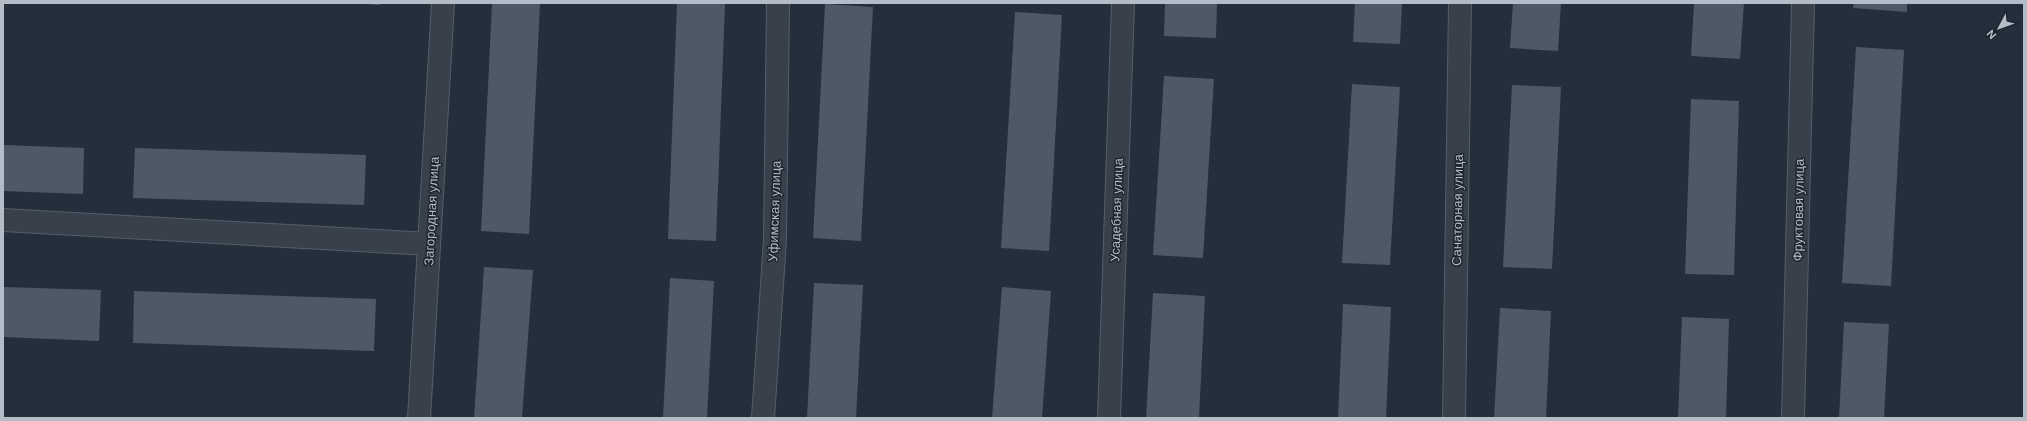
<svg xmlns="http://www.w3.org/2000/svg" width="2027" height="421" font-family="'DM Sans',sans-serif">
<rect width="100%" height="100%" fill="#242f3b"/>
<!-- building -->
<g fill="#4e5967">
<polygon points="365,3 380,3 380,5 365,4"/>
<polygon points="492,3 540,3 529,234 481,231"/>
<polygon points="677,3 725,4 716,241 668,239"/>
<polygon points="1165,3 1217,3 1216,38 1164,36"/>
<polygon points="1355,3 1402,3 1400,44 1353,42"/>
<polygon points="1513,3 1561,3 1558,51 1510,48"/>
<polygon points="1694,3 1744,3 1740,59 1691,56"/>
<polygon points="1854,3 1907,3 1907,12 1853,8"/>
<polygon points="825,4 873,7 861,241 813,238"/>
<polygon points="1015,12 1062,15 1049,251 1001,248"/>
<polygon points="1856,47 1904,50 1891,286 1842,283"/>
<polygon points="1164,76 1214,79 1203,258 1153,255"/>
<polygon points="1352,84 1400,87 1390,265 1342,263"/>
<polygon points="1512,85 1561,87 1552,269 1503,267"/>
<polygon points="1691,99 1739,101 1734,275 1685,274"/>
<polygon points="3,145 84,148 83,194 3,191"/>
<polygon points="135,148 366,155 364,205 133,198"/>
<polygon points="484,267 533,270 522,418 474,418"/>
<polygon points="670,278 714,281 707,418 663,418"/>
<polygon points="814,283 863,285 856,418 807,418"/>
<polygon points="3,287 101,290 99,341 3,337"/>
<polygon points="1002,287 1051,291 1042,418 992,418"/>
<polygon points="134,291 376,299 374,351 133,343"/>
<polygon points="1153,293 1205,296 1199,418 1146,418"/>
<polygon points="1343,304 1391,307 1386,418 1338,418"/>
<polygon points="1500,308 1551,311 1546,418 1494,418"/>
<polygon points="1682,317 1729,319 1726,418 1678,418"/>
<polygon points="1844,322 1889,324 1884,418 1839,418"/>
</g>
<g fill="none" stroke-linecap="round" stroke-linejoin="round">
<!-- minor casing -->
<g stroke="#565f69" stroke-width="24">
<g id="minor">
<polyline points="3,220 429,244"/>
<polyline points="419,418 443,3"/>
<polyline points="763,418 775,240 778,3"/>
<polyline points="1109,418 1123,3"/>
<polyline points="1454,418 1460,3"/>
<polyline points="1793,418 1803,3"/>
</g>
</g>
<!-- minor -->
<use href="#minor" stroke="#38414b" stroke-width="22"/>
</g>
<g text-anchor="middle" stroke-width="3" stroke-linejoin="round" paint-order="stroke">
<!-- street labels -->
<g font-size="13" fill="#b4bcc7" stroke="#1d2630">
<text transform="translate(1116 210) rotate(-88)" y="5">Усадебная улица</text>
<text transform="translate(1457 210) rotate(-89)" y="5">Санаторная улица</text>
<text transform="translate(1798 210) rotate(-89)" y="5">Фруктовая улица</text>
<text transform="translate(431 211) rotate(-87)" y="5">Загородная улица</text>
<text transform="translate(774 211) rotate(-88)" y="5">Уфимская улица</text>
</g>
</g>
<!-- border -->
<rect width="2027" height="421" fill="none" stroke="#b4bcc7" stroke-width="8"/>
<!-- north arrow -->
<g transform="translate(1999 28) rotate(229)" stroke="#1d2630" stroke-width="3" paint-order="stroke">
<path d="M0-3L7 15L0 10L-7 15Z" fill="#b4bcc7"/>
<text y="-6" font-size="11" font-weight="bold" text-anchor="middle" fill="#b4bcc7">N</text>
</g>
</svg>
